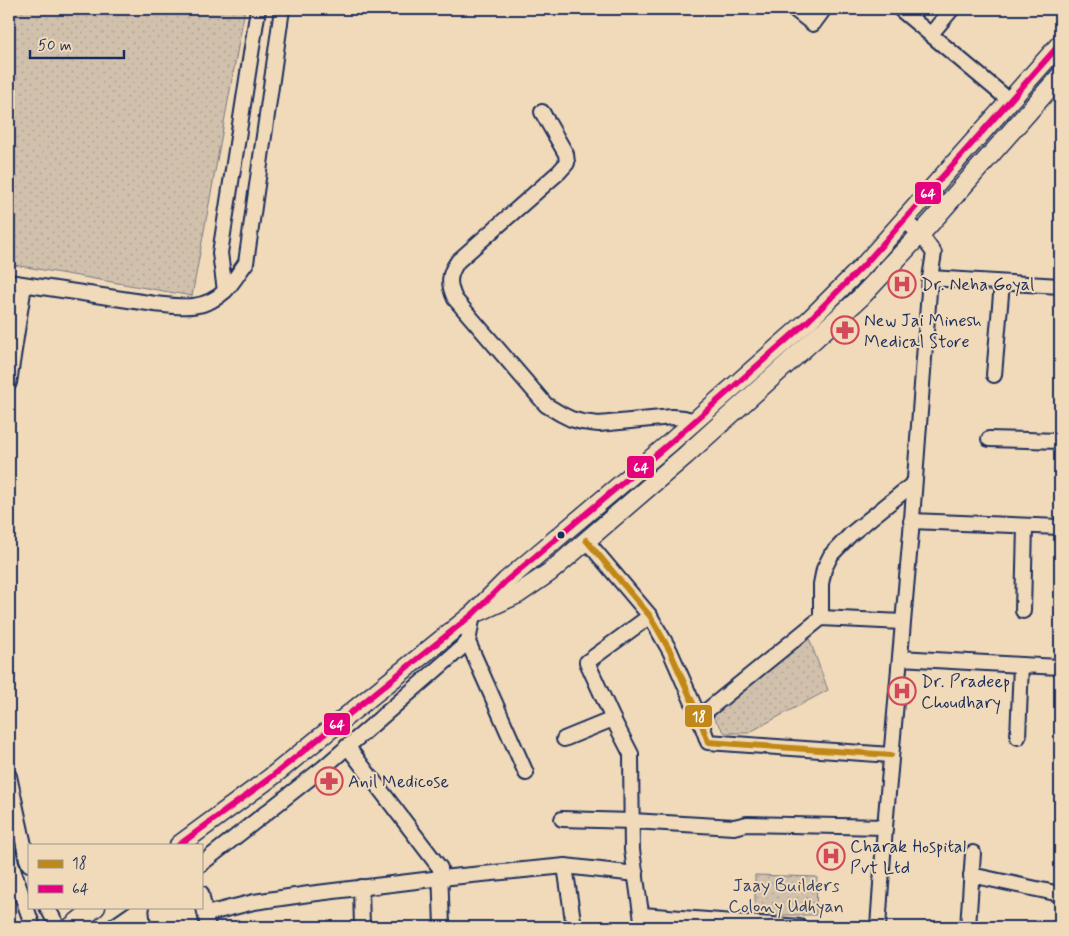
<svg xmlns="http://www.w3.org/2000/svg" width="1069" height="936" font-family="Mynerve,sans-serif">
<defs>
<pattern id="green-dots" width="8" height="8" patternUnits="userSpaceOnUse" patternTransform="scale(1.25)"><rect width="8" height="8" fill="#d1c1ac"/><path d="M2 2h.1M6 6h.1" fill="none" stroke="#b3a696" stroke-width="1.8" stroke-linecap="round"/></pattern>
</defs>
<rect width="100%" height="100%" fill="#f1dab9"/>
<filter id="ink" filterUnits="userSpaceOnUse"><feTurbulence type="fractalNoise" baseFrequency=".02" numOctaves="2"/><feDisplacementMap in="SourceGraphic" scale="10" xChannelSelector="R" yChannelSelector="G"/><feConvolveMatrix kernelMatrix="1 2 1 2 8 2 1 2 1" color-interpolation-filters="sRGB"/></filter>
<g filter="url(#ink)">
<!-- green -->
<g fill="url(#green-dots)" stroke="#767885">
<polygon points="9,9 245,9 192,296 9,264"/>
<polygon points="809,638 828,690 748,733 725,733 711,714"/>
<polygon points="755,875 817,877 816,915 755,915"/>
</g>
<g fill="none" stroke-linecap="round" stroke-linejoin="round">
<!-- minor casing -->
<g stroke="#1b2f5e" stroke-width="18">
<g id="minor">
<polyline points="794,9 813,24 824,9"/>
<polyline points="900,9 1010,101"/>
<polyline points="931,34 952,9"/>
<path d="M 542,112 L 566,154 L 567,163 L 559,172 L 458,261 C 448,275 448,284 455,299 L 546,405 L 561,414 L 571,419 L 582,422 L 599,424 L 672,417 L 684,418 L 695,421"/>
<polyline points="930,278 1060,286"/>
<path d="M 9,282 L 155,304 C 181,307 204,311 225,291 C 233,283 239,272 246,263 L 282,9"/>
<polyline points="225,291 220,253 258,9"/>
<polyline points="994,375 1002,283"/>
<polyline points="9,383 24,285"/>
<polyline points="989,439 1060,441"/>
<polyline points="911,521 1060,527"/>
<polyline points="586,540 650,616 670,651 699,717 708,742 891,755"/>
<polyline points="1023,611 1025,526"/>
<polyline points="473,614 468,642 526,773"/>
<polyline points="821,618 821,584 824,569 831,555 851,534 914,483"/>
<polyline points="900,658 1021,665"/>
<polyline points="699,717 821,618 902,622"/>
<polyline points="1018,737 1021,665 1060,667"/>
<polyline points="564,739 613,719"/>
<polyline points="347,746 440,868 442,927"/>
<polyline points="9,776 27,859 29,864"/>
<polyline points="562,819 632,821 734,827 747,824 885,827"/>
<polyline points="9,854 11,864 33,927"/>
<polyline points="201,864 323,768 468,642"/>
<polyline points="565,866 574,927"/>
<polyline points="971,875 1060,894"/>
<polyline points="361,887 362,927"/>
<polyline points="201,893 208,927"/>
<polyline points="47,907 58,927"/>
<polyline points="141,908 143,927"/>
<polyline points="206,914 254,902 309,894 441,878 565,866 636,874"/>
<polyline points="642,915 800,927"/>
<polyline points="113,927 142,907"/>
<polyline points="643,927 632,850 631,754 613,719 587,662 650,616"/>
<polyline points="878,927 885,827 911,532 930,278 934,253 920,234 904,220"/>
<polyline points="968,927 973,853"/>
</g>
</g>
<!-- major casing -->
<g stroke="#1b2f5e" stroke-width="21">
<g id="major">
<polyline points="481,611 518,594 550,572 686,455 860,298 928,226 1060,76"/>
<polyline points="179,845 270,778 473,614 506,581 671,442 809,320 865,264 1060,44"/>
<polyline points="71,927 96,907"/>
</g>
</g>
<!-- minor -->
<use href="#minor" stroke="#f1dab9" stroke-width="14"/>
<!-- major -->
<use href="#major" stroke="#f1dab9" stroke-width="18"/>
<!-- bus-1 casing -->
<g stroke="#f1dab9" stroke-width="10">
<polyline id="bus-1" points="586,540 650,616 670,651 699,717 708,742 891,755"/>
</g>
<!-- bus-2 casing -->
<g stroke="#f1dab9" stroke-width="10">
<polyline id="bus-2" points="179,845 270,778 473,614 506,581 671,442 809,320 865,264 1060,44"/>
</g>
<!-- bus-1 -->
<use href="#bus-1" stroke="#c08818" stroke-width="6"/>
<!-- bus-2 -->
<use href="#bus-2" stroke="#e5007d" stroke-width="6"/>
</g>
</g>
<!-- icons -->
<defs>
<g id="hospital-ring" transform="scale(1.4375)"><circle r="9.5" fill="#f1dab9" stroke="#d1495b" stroke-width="1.5"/><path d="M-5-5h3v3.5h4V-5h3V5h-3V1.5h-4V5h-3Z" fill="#d1495b"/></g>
<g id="pharmacy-ring" transform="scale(1.4375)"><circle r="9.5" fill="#f1dab9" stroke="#d1495b" stroke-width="1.5"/><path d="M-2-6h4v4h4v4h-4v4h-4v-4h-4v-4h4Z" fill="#d1495b"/></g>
</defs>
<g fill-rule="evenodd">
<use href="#hospital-ring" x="902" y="284"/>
<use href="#pharmacy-ring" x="845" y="330"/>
<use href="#hospital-ring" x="902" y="691"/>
<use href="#pharmacy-ring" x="329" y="781"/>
<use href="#hospital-ring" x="831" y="856"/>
</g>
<!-- markers -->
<circle fill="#1b2f5e" stroke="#f1dab9" stroke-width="2" cx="561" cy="535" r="4.5"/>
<g text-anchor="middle" stroke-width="4" stroke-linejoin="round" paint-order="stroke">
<!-- poi labels -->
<g font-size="18" fill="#1b2f5e" stroke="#f1dab9" text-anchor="start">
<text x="921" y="290">Dr. Neha Goyal</text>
<text x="864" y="326">New Jai Minesh<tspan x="864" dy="21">Medical Store</tspan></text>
<text x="921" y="687">Dr. Pradeep<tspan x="921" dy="21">Choudhary</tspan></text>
<text x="348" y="787">Anil Medicose</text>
<text x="850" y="852">Charak Hospital<tspan x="850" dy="21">Pvt Ltd</tspan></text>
</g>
<!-- park labels -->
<g font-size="18" fill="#36456a" stroke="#f1dab9">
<text x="786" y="891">Jaay Builders<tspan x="786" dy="21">Colony Udhyan</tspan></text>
</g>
</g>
<g stroke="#f1dab9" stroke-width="2">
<rect x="914" y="181" width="28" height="24" rx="5" fill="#e5007d"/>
<rect x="626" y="455" width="29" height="24" rx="5" fill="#e5007d"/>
<rect x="684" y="704" width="29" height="24" rx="5" fill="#c08818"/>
<rect x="323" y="712" width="28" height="24" rx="5" fill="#e5007d"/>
</g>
<g font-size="14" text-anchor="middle" font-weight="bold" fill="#fff">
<text x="928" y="198">64</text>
<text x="641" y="472">64</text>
<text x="699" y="721">18</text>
<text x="337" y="729">64</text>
</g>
<!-- margin -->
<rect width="1069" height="936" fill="none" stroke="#f1dab9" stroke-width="30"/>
<rect x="15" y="15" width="1039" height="906" fill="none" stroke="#1b2f5e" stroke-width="2" filter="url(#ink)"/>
<!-- legend -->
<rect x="28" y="844" width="175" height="65" fill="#f1dab9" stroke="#9b9695"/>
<rect x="38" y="860" width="25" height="8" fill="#c08818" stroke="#9b9695"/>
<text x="72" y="868" font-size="15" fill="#1b2f5e">18</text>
<rect x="38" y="885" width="25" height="8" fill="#e5007d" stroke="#9b9695"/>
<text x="72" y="894" font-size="15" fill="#1b2f5e">64</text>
<!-- scale -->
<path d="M30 50v8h94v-8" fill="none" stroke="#1b2f5e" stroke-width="2.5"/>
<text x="38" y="50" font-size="15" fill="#1b2f5e" stroke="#f1dab9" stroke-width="4" paint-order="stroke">50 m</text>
</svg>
